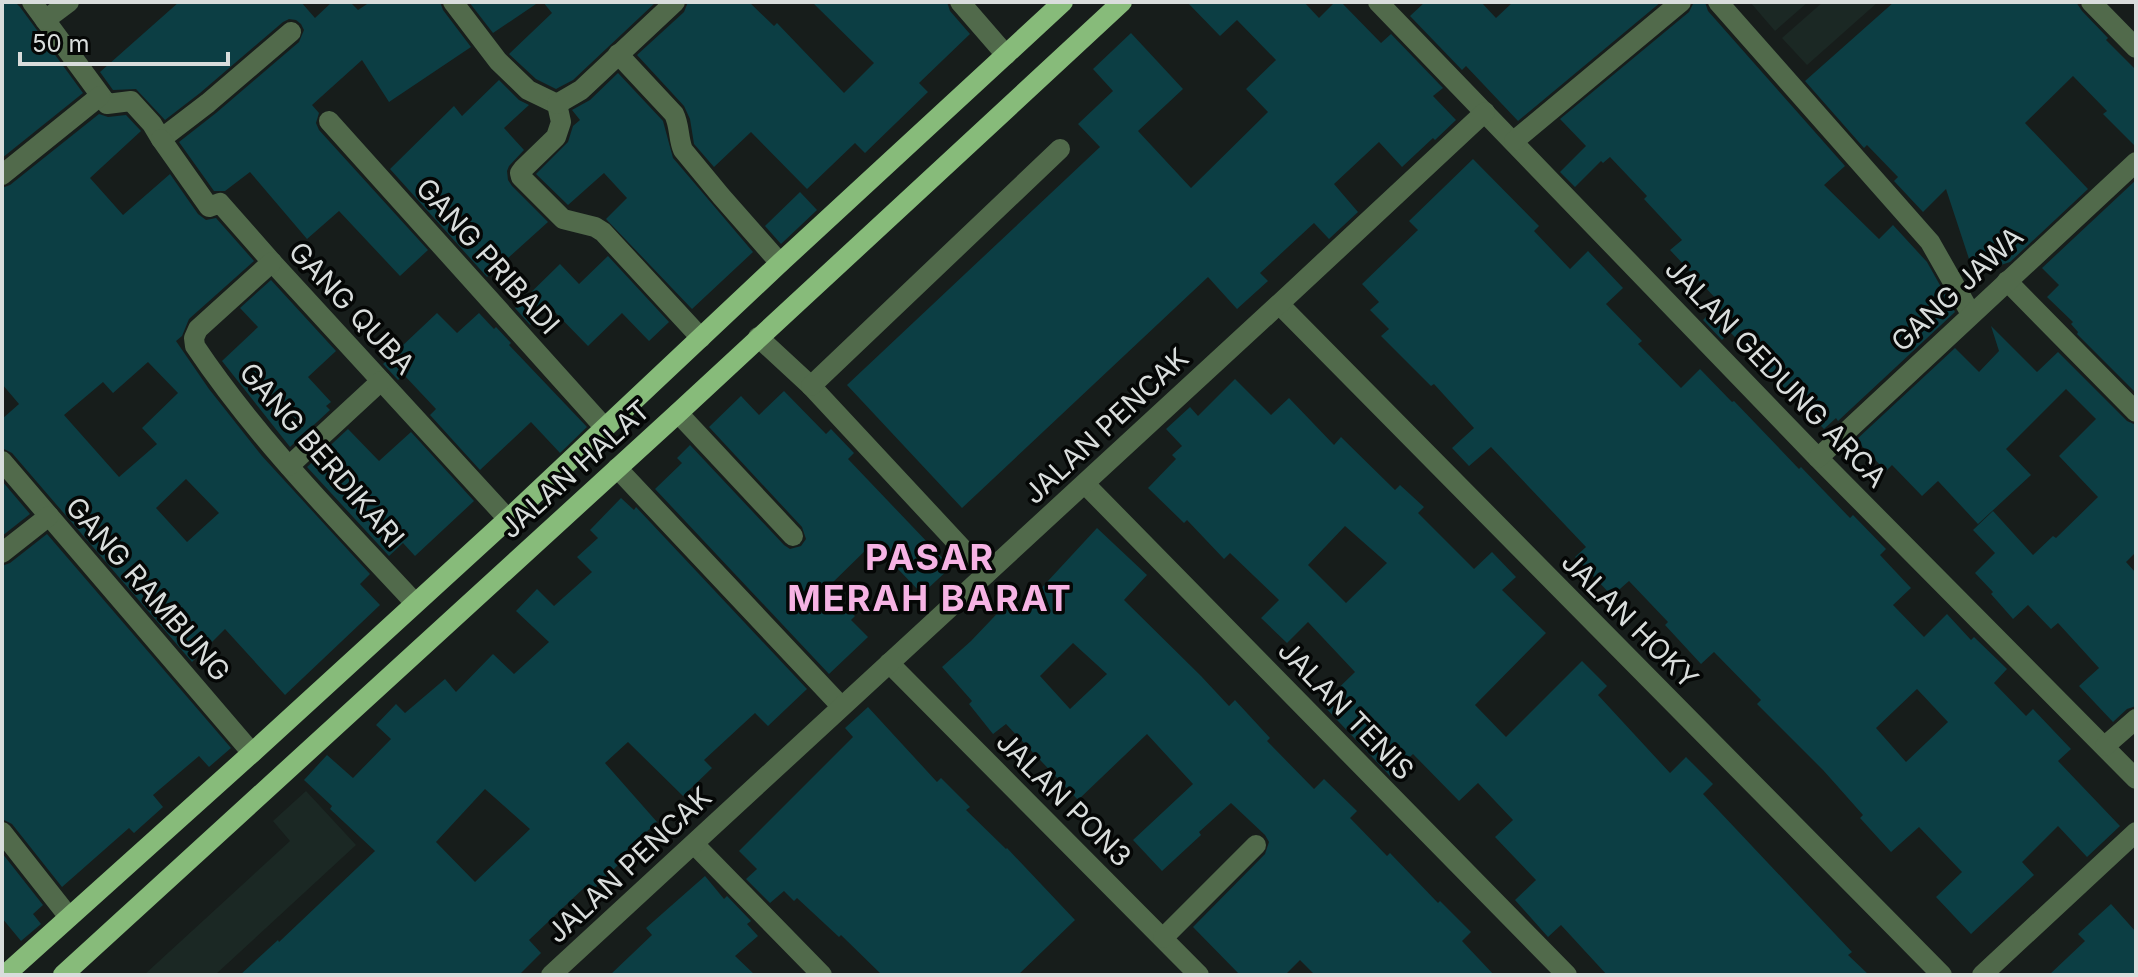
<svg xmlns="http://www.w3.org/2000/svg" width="2138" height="977" font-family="Inter,sans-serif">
<rect width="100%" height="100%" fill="#171d1b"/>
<!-- built -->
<g fill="#1b2824">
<polygon points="1750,2 1808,2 1775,31"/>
<polygon points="1823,2 1878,2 1807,65 1782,38"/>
<polygon points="306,791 356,845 215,975 144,975 290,841 273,821"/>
</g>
<!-- building -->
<g fill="#0c3e44" fill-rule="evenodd">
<polygon points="2,2 15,2 20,7 83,93 2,158"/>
<polygon points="179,2 301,2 315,18 332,2 350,2 358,10 370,2 440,2 443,10 471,47 389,102 362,60 312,105 319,113 316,123 319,130 428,250 400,276 339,211 307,239 250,172 225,191 214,191 179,142 216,113 299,42 304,30 301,24 296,20 289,19 283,22 200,93 165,120 136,89 113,90 100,72"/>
<polygon points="469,2 539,2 493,33"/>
<polygon points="543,2 656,2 573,80 556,89 536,79 509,54 552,13"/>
<polygon points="688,2 749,2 774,26 777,23 844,93 874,63 812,2 947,2 950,11 970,34 919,83 928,92 865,153 855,143 807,189 751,132 714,167 694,144 690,119 684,106 637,55 684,12"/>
<polygon points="1187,2 1304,2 1319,18 1335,2 1341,2 1381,43 1391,34 1443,88 1433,96 1456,120 1435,140 1433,138 1402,167 1379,142 1334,184 1358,212 1329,239 1314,223 1260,273 1268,281 1237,309 1208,277 962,508 847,385 1100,147 1078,124 1113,91 1093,69 1131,33 1183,89 1138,131 1191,188 1268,112 1246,89 1276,60 1237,20 1220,36"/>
<polygon points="1425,2 1481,2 1496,18 1513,2 1661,2 1518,121 1466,66 1462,70 1410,16"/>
<polygon points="1694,2 1705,2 1708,11 1845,166 1824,185 1879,239 1893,225 1927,262 1955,312 1838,421 1836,418 1824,429 1730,332 1722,340 1703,320 1720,303 1670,250 1682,240 1644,199 1647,196 1610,157 1603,163 1601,161 1575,187 1560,172 1586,146 1560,119 1689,12"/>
<polygon points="1894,2 2076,2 2082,11 2108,38 2106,40 2136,70 2136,147 2103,114 2107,111 2073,76 2025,123 2088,189 2010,262 1974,274 1946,189 1923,212 1894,181 1898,177 1867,145 1864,148 1805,81"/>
<polygon points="618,73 663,121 673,158 753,252 692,309 606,219 627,198 604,173 568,205 536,174 568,142 573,126 580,120 572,110 590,100"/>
<polygon points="499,80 519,100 529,105 504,128 524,150 509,166 507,171 508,180 512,186 548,222 487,277 390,169 454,106 462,116"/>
<path d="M 99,114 L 108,117 L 126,115 L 141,131 L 90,178 L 123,215 L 170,174 L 198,214 L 206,220 L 216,218 L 254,261 L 189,319 L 182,336 L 176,341 L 209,389 L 262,456 L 370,574 L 360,584 L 380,605 L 285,695 L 225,629 L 192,662 L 12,453 L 2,448 L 2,419 L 19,404 L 2,384 L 2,188 L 10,185 ZM 148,362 L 178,393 L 142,428 L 157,444 L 119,477 L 64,415 L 103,382 L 113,393 ZM 186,479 L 219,513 L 187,542 L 156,508 Z"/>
<path d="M 1473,159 L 1539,226 L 1534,231 L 1570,269 L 1588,251 L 1623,288 L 1606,304 L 1642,341 L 1638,344 L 1681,388 L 1700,369 L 1732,402 L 1734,401 L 1799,469 L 1801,467 L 1850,518 L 1853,515 L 1886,549 L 1880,555 L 1911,588 L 1893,605 L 1924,637 L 1947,614 L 1971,640 L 1974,637 L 2007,669 L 1994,683 L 2026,716 L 2033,709 L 2071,749 L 2058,761 L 2120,826 L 2087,857 L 2058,826 L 2022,862 L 2034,875 L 1971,934 L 1936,897 L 1962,872 L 1919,827 L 1891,852 L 1860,818 L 1863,815 L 1823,770 L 1757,704 L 1761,700 L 1714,652 L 1701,664 L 1665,625 L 1668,622 L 1629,581 L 1612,596 L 1575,557 L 1586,547 L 1491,447 L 1469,466 L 1452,448 L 1474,428 L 1434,384 L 1431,386 L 1381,336 L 1389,329 L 1370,310 L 1379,302 L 1362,284 L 1418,230 L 1409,221 ZM 1917,689 L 1948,722 L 1906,762 L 1876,728 Z"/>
<polygon points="2136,180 2136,393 2077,334 2078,332 2071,324 2073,322 2047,297 2059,285 2042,268"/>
<polygon points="800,192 817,210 781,244 765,226"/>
<polygon points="608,256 669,322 649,341 622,313 588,346 549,306 530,325 515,308 560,264 579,284"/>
<polygon points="271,280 336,351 308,377 331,402 326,406 330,410 290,447 222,361 258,327 240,308"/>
<polygon points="437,313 457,333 479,313 494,329 496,327 511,343 509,345 587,427 560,453 531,422 480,470 430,415 436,409 404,375 398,380 383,364"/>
<polygon points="1991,326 2037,372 2058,352 2127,421 2136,425 2136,552 2126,562 2136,573 2136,706 2127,709 2113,722 2079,686 2099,668 2058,623 2051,629 2028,605 2013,619 1991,594 1993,592 1975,573 1995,553 1973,530 1993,511 2033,555 2053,536 2056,538 2098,497 2059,456 2096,419 2066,389 2006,449 2031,475 1978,524 1938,481 1922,496 1892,465 1886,471 1856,440 1955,348 1979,372 1999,351"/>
<path d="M 1235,379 L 1271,415 L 1289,398 L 1334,445 L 1341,437 L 1395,490 L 1400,485 L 1424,507 L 1418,513 L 1474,569 L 1492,552 L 1516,577 L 1502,590 L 1546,633 L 1475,705 L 1506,737 L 1582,661 L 1607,686 L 1598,695 L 1670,773 L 1686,757 L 1713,784 L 1703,794 L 1852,952 L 1848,955 L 1869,975 L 1607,975 L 1561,925 L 1548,937 L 1515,900 L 1536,880 L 1495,837 L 1513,820 L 1478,783 L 1459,801 L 1413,754 L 1390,776 L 1322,704 L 1355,672 L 1308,622 L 1287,643 L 1261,618 L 1279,600 L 1230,553 L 1224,559 L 1187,520 L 1184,523 L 1148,488 L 1176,459 L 1172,455 L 1182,446 L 1166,429 L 1190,407 L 1198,416 ZM 1345,526 L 1387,563 L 1346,603 L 1308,565 Z"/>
<polygon points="784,391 826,434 831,429 854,453 848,459 951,567 922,594 873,543 826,589 855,616 851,620 868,637 829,674 655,489 682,463 677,458 690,445 784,545 790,549 801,546 806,539 802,527 709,427 741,396 759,415"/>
<polygon points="348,429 379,461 411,432 474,501 415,556 403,543 389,556 307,467"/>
<polygon points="2,481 30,514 2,536"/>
<path d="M 621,498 L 634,510 L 636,507 L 807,689 L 768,726 L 755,713 L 704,760 L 712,768 L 683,796 L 628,742 L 605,763 L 657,822 L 614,862 L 618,865 L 591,892 L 586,886 L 529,940 L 541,953 L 519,975 L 240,975 L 278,940 L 279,942 L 375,851 L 330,809 L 332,806 L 304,780 L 327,755 L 353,778 L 391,739 L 376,725 L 396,704 L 405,713 L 445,679 L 456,692 L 493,654 L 514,674 L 549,642 L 516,611 L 537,589 L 554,606 L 592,572 L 577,557 L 598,538 L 590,530 ZM 485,789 L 530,829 L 475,882 L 436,842 Z"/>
<path d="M 1097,528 L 1147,575 L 1124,600 L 1201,676 L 1229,706 L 1235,700 L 1270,738 L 1267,741 L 1314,789 L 1324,779 L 1357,811 L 1350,818 L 1387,856 L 1390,853 L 1438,903 L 1440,901 L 1471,932 L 1462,941 L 1494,975 L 1315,975 L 1300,960 L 1285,975 L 1240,975 L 1193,927 L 1265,854 L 1269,842 L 1265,835 L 1231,803 L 1199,832 L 1201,835 L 1162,871 L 1133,840 L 1193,784 L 1147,734 L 1078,800 L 1006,724 L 993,734 L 969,704 L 972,701 L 942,667 L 971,641 L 1011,599 L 1022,609 ZM 1073,643 L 1107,674 L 1070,709 L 1040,676 Z"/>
<polygon points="47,534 231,748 209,767 199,756 153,795 163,807 134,833 129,828 62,887 12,824 2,819 2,566 10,563"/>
<polygon points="868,707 937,782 941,778 970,807 966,810 1006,849 1007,848 1075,920 1018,975 882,975 841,935 839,937 797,898 794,901 784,891 770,903 746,879 757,869 739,851 853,737 845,728"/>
<polygon points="2,853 43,905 33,914 41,924 21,941 2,918"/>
<polygon points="705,876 724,899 727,896 751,921 747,924 758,936 735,956 755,975 610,975 652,935 646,928"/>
<polygon points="2111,904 2136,932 2136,975 2049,975 2085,941 2078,934"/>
</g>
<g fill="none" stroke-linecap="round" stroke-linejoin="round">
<!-- minor -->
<g stroke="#516a4b" stroke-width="20">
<polyline points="32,2 107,104 131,101 152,124 161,139 208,103 291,32"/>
<polyline points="453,2 498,61 528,90 557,104"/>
<polyline points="960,2 1006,55"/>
<polyline points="1378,2 1818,458 2136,779"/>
<polyline points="1718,2 1930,242 1971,314"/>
<polyline points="2091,2 2136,48"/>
<polyline points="45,20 69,2"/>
<path d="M 618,54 L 674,114 C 680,126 678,138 683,150 L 721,196 L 780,263"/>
<polyline points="557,104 561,122 556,137 523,169 520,173 521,177 563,219 595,227 603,232 701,338"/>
<polyline points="557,104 581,90 675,2"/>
<polyline points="329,121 605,428"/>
<polyline points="161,139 209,207 220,203 272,262 508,519"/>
<polyline points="1514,141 1681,2"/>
<polyline points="2,175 100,96"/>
<path d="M 272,262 L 198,329 L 194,338 L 195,346 C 258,440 339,521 415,603"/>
<polyline points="2007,281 2136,412"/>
<polyline points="1279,304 1942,975"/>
<polyline points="758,337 811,386 986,574"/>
<polyline points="811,386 1060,149"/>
<polyline points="678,413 793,536"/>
<polyline points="1818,458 2136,162"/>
<polyline points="2,461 252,753"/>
<polyline points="289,466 381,381"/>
<polyline points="617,468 841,706"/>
<polyline points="1085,484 1567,975"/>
<polyline points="2,553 49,516"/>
<polyline points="889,663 1199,975"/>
<polyline points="2105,746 2136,719"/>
<polyline points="2,832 69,917"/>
<polyline points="694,844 822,975"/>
<polyline points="1163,938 1256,845"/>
<polyline points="551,975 1279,304 1485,112"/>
<polyline points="1982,975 2136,832"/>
</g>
<!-- major -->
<g stroke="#87bb7a" stroke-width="20">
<polyline points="5,975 252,753 508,519 780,263 1063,2"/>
<polyline points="63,975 678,413 1122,2"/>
</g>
</g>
<g text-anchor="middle" stroke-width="7" stroke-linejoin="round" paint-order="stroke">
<!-- street labels -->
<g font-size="28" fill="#d9dddc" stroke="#050706">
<text transform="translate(488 256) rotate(48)" y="10">GANG PRIBADI</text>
<text transform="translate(1957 289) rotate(-43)" y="10">GANG JAWA</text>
<text transform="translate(352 308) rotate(47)" y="10">GANG QUBA</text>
<text transform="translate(1776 373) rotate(46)" y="10">JALAN GEDUNG ARCA</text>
<text transform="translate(1106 426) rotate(-43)" y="10">JALAN PENCAK</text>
<text transform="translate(322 455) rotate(49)" y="10">GANG BERDIKARI</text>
<text transform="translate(575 469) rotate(-42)" y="10">JALAN HALAT</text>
<text transform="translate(148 589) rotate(49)" y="10">GANG RAMBUNG</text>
<text transform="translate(1630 620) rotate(45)" y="10">JALAN HOKY</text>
<text transform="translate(1346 710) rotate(46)" y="10">JALAN TENIS</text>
<text transform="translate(1064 799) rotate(45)" y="10">JALAN PON3</text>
<text transform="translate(629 865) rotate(-43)" y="10">JALAN PENCAK</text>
</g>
<!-- district labels -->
<g font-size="36" font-weight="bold" letter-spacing="2" fill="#f6b3e4" stroke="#050706">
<text x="930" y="570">PASAR<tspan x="930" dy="41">MERAH BARAT</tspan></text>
</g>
</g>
<!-- border -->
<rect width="2138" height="977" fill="none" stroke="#d9dddc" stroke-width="8"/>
<!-- scale -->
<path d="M20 52v12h208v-12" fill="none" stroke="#d9dddc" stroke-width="4"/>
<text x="32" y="52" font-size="24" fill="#d9dddc" stroke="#050706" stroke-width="6" paint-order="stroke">50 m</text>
</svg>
